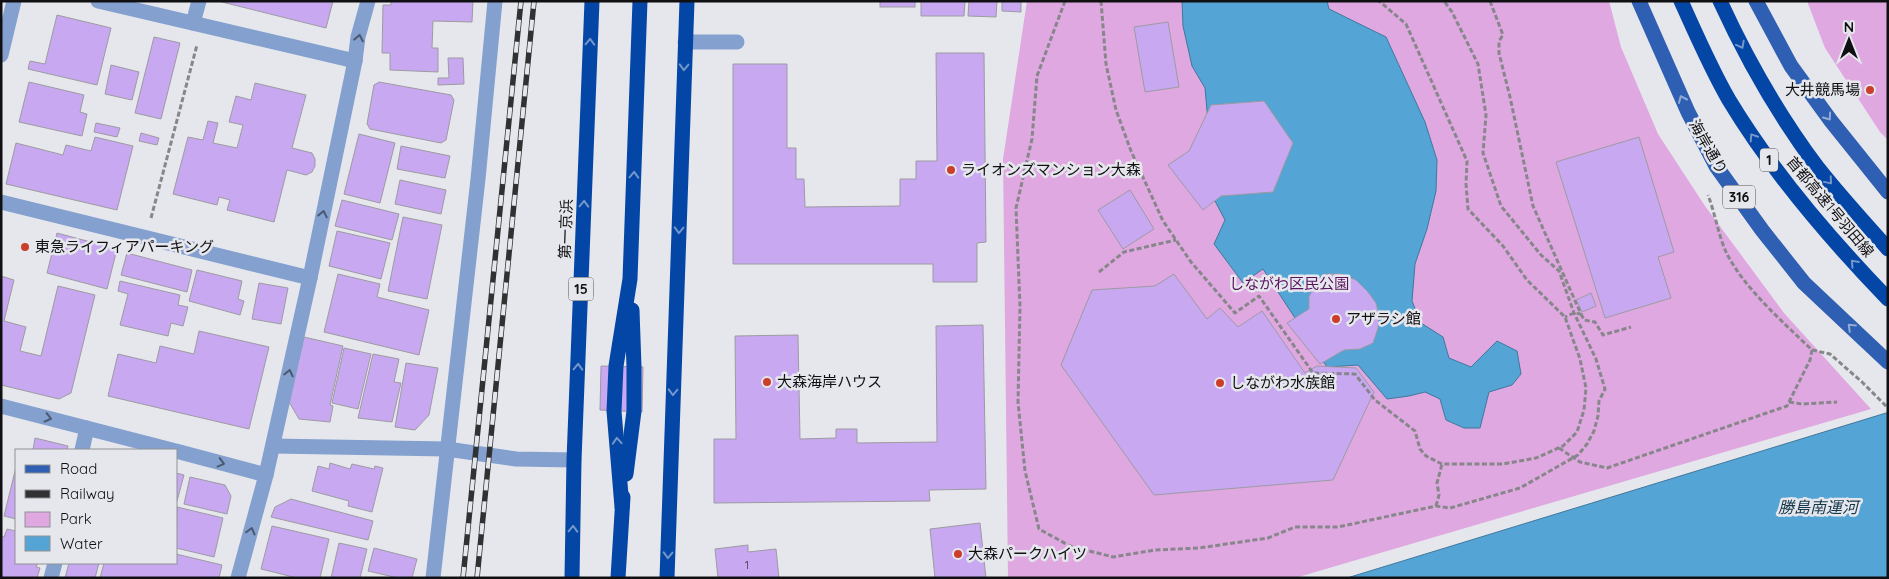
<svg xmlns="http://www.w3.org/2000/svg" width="1889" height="579" font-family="Quicksand,'Noto Sans JP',sans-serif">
<rect width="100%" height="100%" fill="#e6e7ed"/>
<!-- green -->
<g fill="#dfa8e0">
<polygon points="1027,1 1609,1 1621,47 1658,134 1705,206 1784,313 1871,409 1295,578 1008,578 1003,159"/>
<polygon points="1807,1 1888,1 1888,140 1880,132 1825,48"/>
</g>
<!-- water -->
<g fill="#54a4d6" stroke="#40789b">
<polygon points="1182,1 1327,1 1329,9 1386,37 1425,122 1437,160 1436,191 1427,229 1415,264 1412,301 1421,323 1443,337 1449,358 1471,367 1497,341 1517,351 1521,374 1512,385 1489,392 1480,428 1464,428 1446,420 1440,399 1425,392 1409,396 1387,399 1358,365 1327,367 1263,269 1243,283 1214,244 1225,220 1215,201 1205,88 1192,66 1183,26"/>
<polygon points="1886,413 1888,413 1888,578 1347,578"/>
</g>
<!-- building -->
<g fill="#c7a8f1" stroke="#9d9ba1">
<polygon points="218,1 333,1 326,28"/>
<polygon points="391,1 473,1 472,22 433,21 432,48 438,48 438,72 390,70 390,53 382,53 383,5 391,5"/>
<rect x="880" y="1" width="35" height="6"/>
<polygon points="921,1 965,1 964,16 921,16"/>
<polygon points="969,1 997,1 996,17 968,16"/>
<polygon points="1002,1 1021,1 1021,12 1002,11"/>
<polygon points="57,15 111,28 97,85 28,69 30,61 45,64"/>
<polygon points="1168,22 1179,87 1145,92 1134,27"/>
<polygon points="154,37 180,43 161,119 135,113"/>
<polygon points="936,53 984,53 986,242 977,243 977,282 933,282 933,264 733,264 733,64 787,64 787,148 796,148 796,179 804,179 805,207 900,206 900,179 916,179 916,161 937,161"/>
<polygon points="448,58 463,58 464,84 438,85 438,78 449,78"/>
<polygon points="111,65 139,72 132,100 105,94"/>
<polygon points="29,82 84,95 80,112 87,114 82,136 19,122"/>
<polygon points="379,82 451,95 454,100 446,140 441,143 370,129 367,124 374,85"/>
<polygon points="255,83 306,95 292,148 312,153 315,159 315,166 312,172 306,175 287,170 274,222 227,210 230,200 219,197 217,205 173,194 188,137 203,140 208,121 218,123 213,143 237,148 243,125 229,122 236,96 251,100"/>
<polygon points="1264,101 1293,143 1273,192 1221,196 1203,210 1168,165 1189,151 1211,105"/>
<polygon points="96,123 120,128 117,137 94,132"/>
<polygon points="141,133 159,138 157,145 139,141"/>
<polygon points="359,134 395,143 380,203 344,194"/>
<polygon points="95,137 133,146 117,210 6,184 16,143 63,155 66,145 91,151"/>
<polygon points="1639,137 1674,252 1658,257 1671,298 1605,318 1556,162"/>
<polygon points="401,146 450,156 445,178 397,169"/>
<polygon points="400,180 446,190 441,214 395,204"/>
<polygon points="1130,190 1154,229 1123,249 1098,210"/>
<polygon points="342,200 399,214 392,240 335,226"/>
<polygon points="403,217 442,225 427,299 388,291"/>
<polygon points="337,231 390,243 381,279 329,266"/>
<polygon points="57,233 117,249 107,289 47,273"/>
<polygon points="127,253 192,270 187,292 121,275"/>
<polygon points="197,270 242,281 238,299 244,301 240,315 189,301"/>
<polygon points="338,274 380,284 377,297 429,310 419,355 324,332"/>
<polygon points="1174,274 1207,319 1220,308 1238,327 1262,311 1305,373 1317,366 1356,368 1374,392 1333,480 1154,495 1061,365 1092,290 1155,286"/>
<polygon points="1325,274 1341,274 1356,280 1368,292 1376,303 1379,316 1378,328 1373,343 1360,349 1344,350 1320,364 1287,323 1309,309 1309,297 1315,284"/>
<polygon points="1,276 14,280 4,321 26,327 20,351 41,356 58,286 95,295 71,393 59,399 1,385"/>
<polygon points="120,281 180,295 178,305 188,307 183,326 171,323 168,336 120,325 128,294 118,291"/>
<polygon points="259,283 288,288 281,324 252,319"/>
<polygon points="1591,293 1596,306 1582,312 1576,300"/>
<polygon points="983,325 986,489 929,490 930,501 714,503 714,439 736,439 735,336 798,335 800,439 836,438 836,429 857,429 857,443 937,442 936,326"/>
<polygon points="199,331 269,347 249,429 108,396 118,354 156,363 160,346 194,354"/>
<polygon points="304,337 343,346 330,405 333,406 330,422 299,419 289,402"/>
<polygon points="344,348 371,354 358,409 332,403"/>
<polygon points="373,354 399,359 394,382 401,383 392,422 358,418"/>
<polygon points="406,363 438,368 429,415 415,430 395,427"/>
<polygon points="601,366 643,367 642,412 600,410"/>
<polygon points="35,438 68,446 67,450 33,450"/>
<polygon points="330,463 350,469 352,464 374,469 375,466 383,468 372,512 348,506 349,501 312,491 318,466 329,469"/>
<polygon points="16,467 16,519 4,516"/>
<polygon points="176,473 184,475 177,501 176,501"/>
<polygon points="190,477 225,485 231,496 227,514 184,504"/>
<polygon points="291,499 373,521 368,540 271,517 275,507"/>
<polygon points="177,507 223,518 214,557 176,548"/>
<polygon points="980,523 986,578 935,578 930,529"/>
<polygon points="272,526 329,539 320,578 297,578 261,569"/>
<polygon points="7,529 16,531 16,563 38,563 36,567 40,568 37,578 1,578 1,536 4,537"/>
<polygon points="339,543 367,549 360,578 331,578"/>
<polygon points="748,545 748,552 776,549 779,578 718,578 715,549"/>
<polygon points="374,548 417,559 412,578 398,578 368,571"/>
<polygon points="176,554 222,565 219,578 100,578 104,563 176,563"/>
<polygon points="69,563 99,563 95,578 65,578"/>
</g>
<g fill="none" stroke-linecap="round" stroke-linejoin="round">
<!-- path -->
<g stroke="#87878b" stroke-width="3" stroke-dasharray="5 2.5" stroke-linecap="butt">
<polyline points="1065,1 1037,76 1032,139 1016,208 1020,307 1018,402 1025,471 1039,529 1070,546 1113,557 1155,550 1199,548 1268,538 1295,527 1338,527 1436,506 1450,508 1520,488 1578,455 1587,444 1594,431 1598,416 1599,401 1605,389 1596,359 1574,313 1559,271 1541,255 1501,206 1483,153 1486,115 1478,64 1452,12 1444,1"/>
<polyline points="1101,1 1106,64 1116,110 1131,151 1163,221 1191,262 1235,313 1259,296 1313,373 1355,374 1375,400 1415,431 1420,449 1426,456 1442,464 1503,464 1536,458 1563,446 1577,432 1584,410 1586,388 1580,359 1565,317 1527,280 1503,246 1468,209 1466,184 1467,161 1406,24 1379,1"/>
<polyline points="1490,1 1503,35 1499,41 1499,53 1510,97 1533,206 1581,314 1574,313 1565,317"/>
<polyline points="151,218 197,45"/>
<polyline points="1099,272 1124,252 1176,240"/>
<polyline points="1581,314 1584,320 1595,322 1603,335 1631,327"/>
<polyline points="1812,350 1830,354 1862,382 1888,408"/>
<polyline points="1789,402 1802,404 1837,402"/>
<path d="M 1559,448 L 1580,462 L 1607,468 L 1787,406 L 1810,360 L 1812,350 C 1784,323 1745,289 1727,254 C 1719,238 1715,213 1708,195"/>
<polyline points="1436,506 1439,495 1437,483 1442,464"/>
</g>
<!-- minor -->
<g stroke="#83a0ce" stroke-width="15">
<polyline points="98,1 355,61"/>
<polyline points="193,23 199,1"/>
<polyline points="685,42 737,42"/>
<polyline points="1,55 14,1"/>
<polyline points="1,202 310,278"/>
<polyline points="1,406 172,450"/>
<polyline points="273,446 447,449 516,459 574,460"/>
<polyline points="82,450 87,428"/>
<polyline points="176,451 266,475"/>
<polyline points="51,578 55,563"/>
<polyline points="238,578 266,475 310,278 355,61 358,37 368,1"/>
<polyline points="433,578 478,179 495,1"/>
</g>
<!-- major -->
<g stroke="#2e5fb2" stroke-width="15">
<polyline points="1639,1 1688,112 1716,166 1762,230 1804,283 1888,362"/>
<polyline points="1756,1 1791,66 1831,121 1888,192"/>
</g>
<!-- highway -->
<g stroke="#0446a6" stroke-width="15">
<path d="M 1681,1 C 1696,34 1711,69 1729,100 C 1773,173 1829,238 1888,299"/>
<path d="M 1720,1 C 1747,60 1779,116 1818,168 C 1840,196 1864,222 1888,249"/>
<polyline points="626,474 634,411 634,367 632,310"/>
<polyline points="622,507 614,411 616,366 630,279 640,1"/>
<polyline points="572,578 574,460 592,1"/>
<polyline points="618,578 623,497"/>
<polyline points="667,578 687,1"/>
</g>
<!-- rail casing -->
<g stroke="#313133" stroke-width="5.5">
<g id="rail">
<polyline points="463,578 521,1"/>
<polyline points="477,578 534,1"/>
</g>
</g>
<!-- rail -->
<use href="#rail" stroke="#e6e7ed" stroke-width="4" stroke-dasharray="11" stroke-linecap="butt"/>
</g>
<!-- one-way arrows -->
<defs><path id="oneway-chevron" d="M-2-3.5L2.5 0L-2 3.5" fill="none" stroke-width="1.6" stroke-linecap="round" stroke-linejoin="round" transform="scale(1.25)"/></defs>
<g stroke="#4a5870">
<use href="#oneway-chevron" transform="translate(359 38) rotate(-79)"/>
<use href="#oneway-chevron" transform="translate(323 214) rotate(-78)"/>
<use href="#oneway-chevron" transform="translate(289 373) rotate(-77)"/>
<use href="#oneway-chevron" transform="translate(48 418) rotate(14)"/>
<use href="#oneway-chevron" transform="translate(221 463) rotate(15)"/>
<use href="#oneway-chevron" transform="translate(251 531) rotate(-75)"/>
</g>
<g stroke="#7596ca">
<use href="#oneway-chevron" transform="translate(590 42) rotate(-88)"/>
<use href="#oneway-chevron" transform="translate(1741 45) rotate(62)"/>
<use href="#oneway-chevron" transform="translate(684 67) rotate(92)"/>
<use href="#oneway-chevron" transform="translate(1753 137) rotate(-123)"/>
<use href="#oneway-chevron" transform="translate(634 175) rotate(-88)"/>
<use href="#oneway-chevron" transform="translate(1829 181) rotate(50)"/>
<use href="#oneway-chevron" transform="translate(584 204) rotate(-88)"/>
<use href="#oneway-chevron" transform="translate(679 230) rotate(92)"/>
<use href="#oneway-chevron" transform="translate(1854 263) rotate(-132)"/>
<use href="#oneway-chevron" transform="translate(578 367) rotate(-88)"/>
<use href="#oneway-chevron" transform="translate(673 392) rotate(92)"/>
<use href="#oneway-chevron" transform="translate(617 441) rotate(-94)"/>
<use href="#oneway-chevron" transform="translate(573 529) rotate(-88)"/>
<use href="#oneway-chevron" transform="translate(668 555) rotate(92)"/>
</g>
<g stroke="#93aad2">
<use href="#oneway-chevron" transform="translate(1682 99) rotate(-114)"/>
<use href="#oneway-chevron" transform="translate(1828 117) rotate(54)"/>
<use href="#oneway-chevron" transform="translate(1851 327) rotate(-136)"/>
</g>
<!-- markers -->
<g fill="#ca3e2b" stroke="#e6e7ed" stroke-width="2">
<circle cx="1870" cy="90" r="5"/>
<circle cx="951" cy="170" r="5"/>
<circle cx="25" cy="247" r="5"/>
<circle cx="1336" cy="319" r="5"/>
<circle cx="767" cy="382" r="5"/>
<circle cx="1220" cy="383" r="5"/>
<circle cx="958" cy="554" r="5"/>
</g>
<g text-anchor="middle" stroke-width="5" stroke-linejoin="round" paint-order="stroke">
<!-- number labels -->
<g font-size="12" fill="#3e364a">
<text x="747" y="569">1</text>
</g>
<!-- shield labels -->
<g fill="#e6e7ed" stroke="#505054" stroke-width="1">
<rect x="1760" y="148.5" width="18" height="23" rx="4"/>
<rect x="1723" y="185.5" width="32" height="23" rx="4"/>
<rect x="568.5" y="277.5" width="25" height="23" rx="4"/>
</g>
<g font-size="14" font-weight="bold" fill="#101012">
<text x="1769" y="165">1</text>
<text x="1739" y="202">316</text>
<text x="581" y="294">15</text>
</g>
<!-- poi labels -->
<g font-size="15" fill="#101012" stroke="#e6e7ed" text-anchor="start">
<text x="1860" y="95" text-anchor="end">大井競馬場</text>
<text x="961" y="175">ライオンズマンション大森</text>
<text x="35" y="252">東急ライフィアパーキング</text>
<text x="1346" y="324">アザラシ館</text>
<text x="777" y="387">大森海岸ハウス</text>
<text x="1230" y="388">しながわ水族館</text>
<text x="968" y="559">大森パークハイツ</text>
</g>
<!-- street labels -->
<g font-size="15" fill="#101012" stroke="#e6e7ed">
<text transform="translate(1708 147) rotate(60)" y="5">海岸通り</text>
<text transform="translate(1830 207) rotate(50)" y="5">首都高速1号羽田線</text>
<text transform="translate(566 229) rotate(-88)" y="5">第一京浜</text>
</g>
<!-- park labels -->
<g font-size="15" fill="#59125e" stroke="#e6e7ed">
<text x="1289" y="289">しながわ区民公園</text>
</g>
<!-- water labels -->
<g font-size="16" font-style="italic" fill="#13364b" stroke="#e6e7ed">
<text x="1818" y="513">勝島南運河</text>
</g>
</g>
<!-- border -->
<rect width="1889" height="579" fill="none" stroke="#101012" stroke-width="5"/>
<!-- legend -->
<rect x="15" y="449" width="162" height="115" fill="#e6e7ed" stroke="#909195"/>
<rect x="25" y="465" width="25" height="8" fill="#2e5fb2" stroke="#909195"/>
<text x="60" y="474" font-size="15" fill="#101012">Road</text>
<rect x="25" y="490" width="25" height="8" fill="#313133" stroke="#909195"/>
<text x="60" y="499" font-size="15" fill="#101012">Railway</text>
<rect x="25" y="512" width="25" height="15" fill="#dfa8e0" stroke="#909195"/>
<text x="60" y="524" font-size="15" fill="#101012">Park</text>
<rect x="25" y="536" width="25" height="15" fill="#54a4d6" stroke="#909195"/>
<text x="60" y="549" font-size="15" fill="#101012">Water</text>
<!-- north arrow -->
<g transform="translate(1849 40)" stroke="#e6e7ed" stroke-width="4" paint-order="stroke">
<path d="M0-4L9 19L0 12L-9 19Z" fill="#101012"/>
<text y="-8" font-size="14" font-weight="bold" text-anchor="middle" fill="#101012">N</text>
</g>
</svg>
